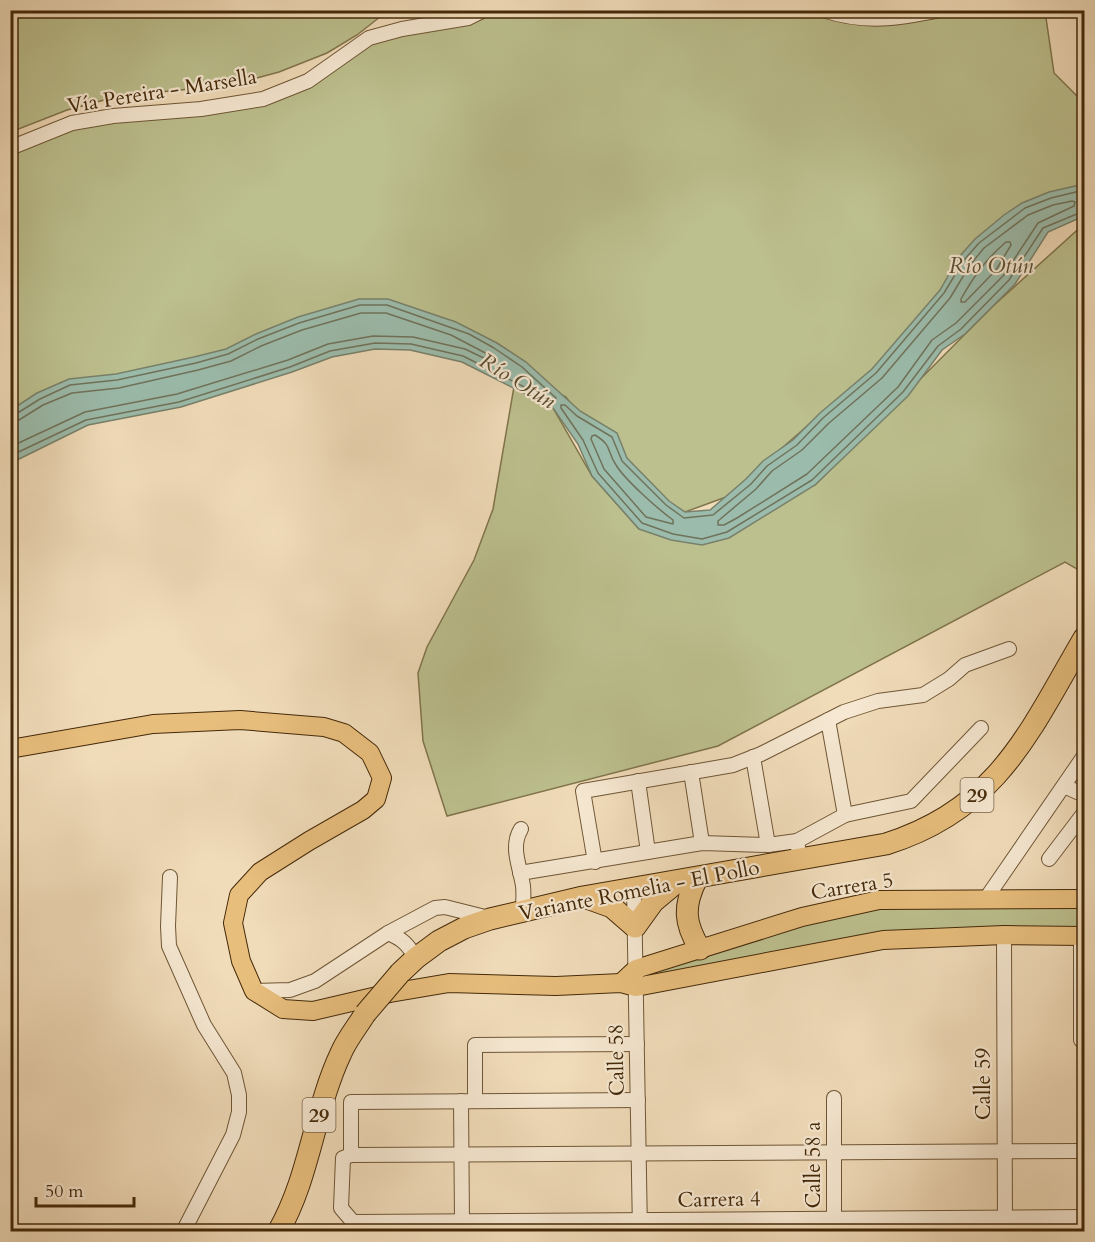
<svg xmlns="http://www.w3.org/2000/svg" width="1095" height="1242" font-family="Cardo,serif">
<rect width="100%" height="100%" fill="#f1dcba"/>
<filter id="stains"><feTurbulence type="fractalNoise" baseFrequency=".00333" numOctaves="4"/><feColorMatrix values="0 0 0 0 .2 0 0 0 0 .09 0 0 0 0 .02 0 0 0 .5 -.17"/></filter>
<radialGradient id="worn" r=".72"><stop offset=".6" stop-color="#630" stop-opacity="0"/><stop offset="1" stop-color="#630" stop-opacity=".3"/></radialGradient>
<!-- green -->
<g fill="#bcc08e" stroke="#80744c" stroke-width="1.5">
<polygon points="189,10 385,11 385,13 357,35 327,53 279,72 231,85 119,96 67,110 11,132 11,11"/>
<polygon points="477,10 823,10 900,19 922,11 1045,11 1054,73 1084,103 1084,184 726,497 685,512 629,484 566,397 400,306 11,430 11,143 72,123 261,99 349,51"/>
<polygon points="1084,224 1084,573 1065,562 718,746 447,816 423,741 418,673 427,647 474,560 493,509 516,375 553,408 592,476 639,529 815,485 992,307"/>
<polygon points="1084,899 1084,936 883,940 636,987 636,969 879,900"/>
<polygon points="536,1221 639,1221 640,1231 536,1232"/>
</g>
<!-- water -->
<polygon fill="#9bbcac" stroke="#78816b" stroke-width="1.5" points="1084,184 1084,216 1048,232 1015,284 965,334 942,350 908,396 815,485 729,538 702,545 671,540 639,529 592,476 578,444 553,408 462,362 410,350 375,349 332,357 292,372 181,407 88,425 11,463 11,410 37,393 69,379 116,374 194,357 226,349 256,334 298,317 359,299 388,299 456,322 497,343 526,362 580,411 617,433 627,458 669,501 685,512 710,510 746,479 763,461 793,440 820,413 872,369 940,290 959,257 975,239 1004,215 1022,203 1049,192"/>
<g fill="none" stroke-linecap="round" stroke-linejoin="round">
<!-- shore -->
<g stroke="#70725a" stroke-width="1.5">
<polyline points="1084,190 1051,198 1025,208 979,243 964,260 944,293 876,373 823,418 797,445 767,466 751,484 713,515 684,518 666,505 622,461 612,437 577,416 565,405 561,405 561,408 583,440 598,473 642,523 673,534 702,539 727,532 812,480 903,392 938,346 961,329 1009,280 1043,228 1084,211"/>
<polygon points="1072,201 1075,202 1074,206 1038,223 1003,276 956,323 932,340 898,387 807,474 737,518 724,525 718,525 718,521 756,489 772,471 802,450 829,423 882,378 950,298 970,265 984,248 1028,215 1053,205"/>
<path d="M 1006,242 L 1010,242 L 1011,245 L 996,270 L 965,302 L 961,302 L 961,299 C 974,276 986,259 1006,242 Z"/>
<polyline points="10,415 16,414 40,399 70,385 117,380 196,363 228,354 258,339 299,323 360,305 387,305 469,334 494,348 522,367 556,398 552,401 463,356 411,344 375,343 330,351 290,367 179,402 86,420 10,456"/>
<polyline points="10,422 19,420 43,405 72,393 119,388 198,370 231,361 261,346 302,330 361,313 386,313 451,335 493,357 490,361 465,349 413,337 373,336 328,344 288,360 177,394 85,412 10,447"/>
<path d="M 595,435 C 613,446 606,450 616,465 C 625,480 658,509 673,520 L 673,524 L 646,517 L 604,469 L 591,439 L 592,436 Z"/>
</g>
<!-- minor casing -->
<g stroke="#6f5635" stroke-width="16">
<g id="minor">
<path d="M 823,10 C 865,24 898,19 940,10"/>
<polyline points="10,148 72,123 113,116 201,109 263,99 308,81 369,38 402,29 468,18 484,10"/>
<polyline points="691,772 702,843"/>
<polyline points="638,781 648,852"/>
<polyline points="1064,786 1084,795"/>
<polyline points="845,815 911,801 981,728"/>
<path d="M 521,829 C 510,847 520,866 523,886 C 524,894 523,903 523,911"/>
<polyline points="768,845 797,841"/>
<polyline points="800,859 797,841 845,815 828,720"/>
<polyline points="1049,859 1084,813"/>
<polyline points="595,862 583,791 733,765 761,754 844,712 878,701 923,695 949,679 965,665 1009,649"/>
<polyline points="520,873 702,843 768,845 753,757"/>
<polyline points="170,877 168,926 169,946 204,1025 234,1073 239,1095 239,1112 233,1135 183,1232"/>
<polyline points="634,888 640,1232"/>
<polyline points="985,900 1084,756"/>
<path d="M 388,933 C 403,939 408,945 416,958"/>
<polyline points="1004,935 1005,1232"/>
<polyline points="254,991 290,990 315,981 388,933 435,908 445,907 489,918"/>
<polyline points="1081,1040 1081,936"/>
<polyline points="834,1098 834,1232"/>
<polyline points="461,1101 462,1222"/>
<polyline points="475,1101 475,1045 637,1044"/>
<polyline points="1084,1151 351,1155 343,1158 341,1208 353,1222 1084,1217"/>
<polyline points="351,1155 351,1102 638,1100"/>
</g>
</g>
<!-- major casing -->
<g stroke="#442909" stroke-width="20">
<g id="major">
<polyline points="10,749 153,724 240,720 324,727 344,733 370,753 382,778 376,799 363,810 309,841 260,872 239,895 233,923 241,961 254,991 283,1009 313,1011 390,993 449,983 556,986 621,983 636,987 883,940 1004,935 1084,936"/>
<polyline points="621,983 636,969 802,917 879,900 1084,899"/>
</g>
</g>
<!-- highway casing -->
<g stroke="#442909" stroke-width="23">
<g id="highway">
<path d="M 697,878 C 683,906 684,923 700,949"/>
<polyline points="587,898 612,907 635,927 653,902 677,882"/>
<path d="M 400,973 L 416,958 L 439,941 L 464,928 L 490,919 L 583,897 L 886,844 C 998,809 1029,732 1084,638"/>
<path d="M 278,1232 C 310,1177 314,1110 341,1053 C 347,1039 357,1027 365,1014"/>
</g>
</g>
<!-- minor -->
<use href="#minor" stroke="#f6e8d2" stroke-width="14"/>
<!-- major -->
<use href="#major" stroke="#e8be7d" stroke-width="18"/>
<!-- highway -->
<use href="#highway" stroke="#e8be7d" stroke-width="21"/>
<!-- highway-bridge casing -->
<g stroke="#442909" stroke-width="23" stroke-linecap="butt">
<polyline id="highway-bridge" points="365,1014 400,973"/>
</g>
<!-- highway-bridge -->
<use href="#highway-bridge" stroke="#e8be7d" stroke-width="21"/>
</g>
<g text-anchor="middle" stroke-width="4.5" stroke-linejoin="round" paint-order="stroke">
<!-- shield labels -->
<g fill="#f6e8d2" stroke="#796245" stroke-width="1.5">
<rect x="960.5" y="778" width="33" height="34" rx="4.5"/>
<rect x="302.5" y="1098" width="33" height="34" rx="4.5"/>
</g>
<g font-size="20" font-weight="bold" fill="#442909">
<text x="977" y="802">29</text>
<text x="319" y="1122">29</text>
</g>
<!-- street labels -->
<g font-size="21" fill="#442909" stroke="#f6e8d2">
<text transform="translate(162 91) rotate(-9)" y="7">Vía Pereira - Marsella</text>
<text transform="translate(852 886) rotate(-9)" y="7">Carrera 5</text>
<text transform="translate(639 890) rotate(-11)" y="7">Variante Romelia - El Pollo</text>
<text transform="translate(616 1060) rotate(-91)" y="7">Calle 58</text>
<text transform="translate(983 1084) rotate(-90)" y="7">Calle 59</text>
<text transform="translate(813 1165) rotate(-90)" y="7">Calle 58 a</text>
<text transform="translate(719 1199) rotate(-1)" y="7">Carrera 4</text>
</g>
<!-- water labels -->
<g font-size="22" font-style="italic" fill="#5a4e32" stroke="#f6e8d2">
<text x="991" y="273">Río Otún</text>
<text transform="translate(518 380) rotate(32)" y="8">Río Otún</text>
</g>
</g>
<!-- margin -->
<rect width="1095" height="1242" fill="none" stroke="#f1dcba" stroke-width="36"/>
<rect x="12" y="12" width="1071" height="1218" fill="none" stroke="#442909" stroke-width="3"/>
<rect x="18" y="18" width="1059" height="1206" fill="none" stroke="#442909" stroke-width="1.5"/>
<!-- scale -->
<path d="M36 1197v9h98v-9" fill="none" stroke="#442909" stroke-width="3"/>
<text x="45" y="1197" font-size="18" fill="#442909" stroke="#f6e8d2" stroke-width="4.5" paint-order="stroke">50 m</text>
<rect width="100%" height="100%" filter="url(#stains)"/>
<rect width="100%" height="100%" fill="url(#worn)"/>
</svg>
